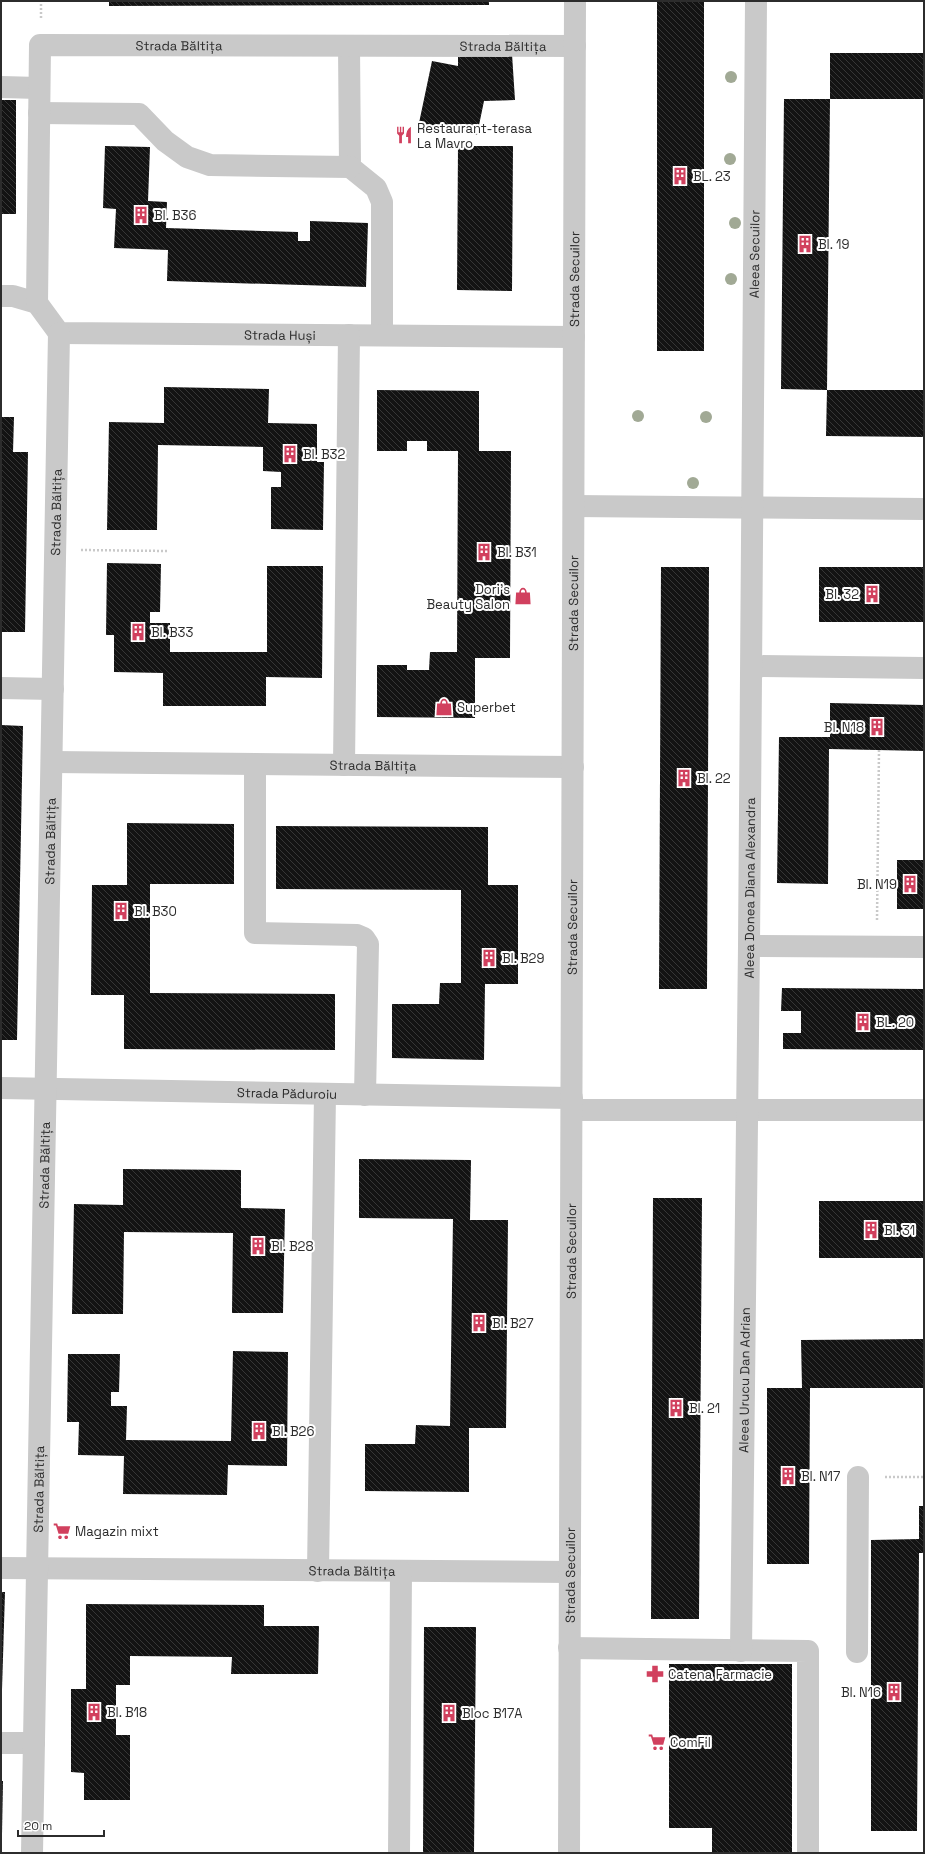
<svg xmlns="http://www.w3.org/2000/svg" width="925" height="1854" font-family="'Space Grotesk',sans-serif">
<defs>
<pattern id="building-back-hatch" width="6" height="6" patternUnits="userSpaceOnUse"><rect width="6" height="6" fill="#131313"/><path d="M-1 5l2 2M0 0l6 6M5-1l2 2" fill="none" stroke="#363636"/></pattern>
</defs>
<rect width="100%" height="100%" fill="#fff"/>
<!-- building -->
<g fill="url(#building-back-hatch)">
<polygon points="109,1 489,1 489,5 109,6"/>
<rect x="657" y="1" width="47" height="350"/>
<rect x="830" y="53" width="94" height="46"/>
<polygon points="512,54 515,100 484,101 477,135 419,123 432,61 458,66 458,57"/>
<polygon points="784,99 830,99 827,390 781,389"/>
<rect x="1" y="100" width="15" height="114"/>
<polygon points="105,146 150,147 148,201 167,202 166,228 298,232 298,241 310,241 310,221 368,223 366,287 167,281 168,250 114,248 116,209 103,208"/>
<polygon points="458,146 513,146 512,291 457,290"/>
<polygon points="164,387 269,389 268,423 317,424 317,462 324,462 323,530 271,529 271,487 281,487 281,472 263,471 263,447 158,445 157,530 107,530 109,422 164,423"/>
<polygon points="377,390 479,391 479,451 511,451 510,658 475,658 475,718 377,717 377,665 407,665 407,670 429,670 430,652 457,652 458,451 427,451 427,441 407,441 407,451 377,451"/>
<polygon points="827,390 924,390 924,437 826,436"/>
<polygon points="1,417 14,417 13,452 28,452 25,632 1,632"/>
<polygon points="107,563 161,564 160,612 150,612 150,623 170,623 170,652 267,652 267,566 323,566 322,678 266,677 266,706 163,706 163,673 114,672 114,635 106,635"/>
<polygon points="661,567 709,567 707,989 659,989"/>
<rect x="819" y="567" width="105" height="55"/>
<polygon points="830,703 924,705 924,751 829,749 828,884 777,883 779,737 830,737"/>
<polygon points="1,725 23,726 17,1040 1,1040"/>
<polygon points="127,823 234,824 234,884 150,884 150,993 335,994 335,1050 124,1049 124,995 91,995 92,885 127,885"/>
<polygon points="276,826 488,827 488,885 518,885 518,984 485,984 484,1060 392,1058 392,1004 439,1004 440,983 461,983 461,890 276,889"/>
<rect x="897" y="860" width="27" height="49"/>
<polygon points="782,988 924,989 924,1050 783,1049 783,1033 801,1033 801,1011 781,1011"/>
<polygon points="359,1159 471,1160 470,1220 508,1220 506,1428 469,1428 469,1492 365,1491 365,1444 415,1444 416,1425 450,1426 453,1219 359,1218"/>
<polygon points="123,1169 241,1170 241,1208 285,1209 283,1313 232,1313 233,1233 124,1232 123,1314 72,1314 74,1204 123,1205"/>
<polygon points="653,1198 702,1198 699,1619 651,1619"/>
<rect x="819" y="1201" width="105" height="57"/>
<polygon points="924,1339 924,1388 810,1388 809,1564 767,1564 767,1388 802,1388 801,1340"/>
<polygon points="233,1351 288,1352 287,1466 228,1465 227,1495 123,1494 124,1456 78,1455 79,1422 67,1422 68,1354 120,1354 119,1392 111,1392 111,1406 127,1406 126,1440 231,1441"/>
<polygon points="919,1506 924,1506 924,1553 919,1553 917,1831 871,1831 871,1540 919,1539"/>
<polygon points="1,1592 5,1592 2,1690 1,1690"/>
<polygon points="86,1604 264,1605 264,1626 319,1626 318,1674 231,1674 232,1657 130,1656 130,1685 116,1685 116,1735 130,1735 130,1800 84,1800 84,1773 71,1772 71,1689 86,1689"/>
<polygon points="424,1627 476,1627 474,1853 423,1853"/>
<polygon points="669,1664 792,1664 792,1853 712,1853 712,1828 669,1828"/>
<polygon points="1,1781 3,1781 2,1834 1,1834"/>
</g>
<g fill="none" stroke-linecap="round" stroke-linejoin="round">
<!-- path -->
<g stroke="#c9c9c9" stroke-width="2.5" stroke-dasharray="2 2" stroke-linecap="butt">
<polyline points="41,18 41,1"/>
<polyline points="81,550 167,551"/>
<polyline points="877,920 879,750"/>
<polyline points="885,1477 924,1477"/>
</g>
<!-- minor -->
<g stroke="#c9c9c9" stroke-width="22">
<polyline points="349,46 350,167 376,188 382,202 382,335"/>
<polyline points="1,87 39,88"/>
<polyline points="39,113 139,114 165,141 187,157 210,165 350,167"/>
<path id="s1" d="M 1,296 L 13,296 L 37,303 L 59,333 L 574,337"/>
<path id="s2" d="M 37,303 L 40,45 L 575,46"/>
<polyline points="574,506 924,509"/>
<polyline points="752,666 924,668"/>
<polyline points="1,688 53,689"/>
<path id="s3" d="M 52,762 L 573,767"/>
<polyline points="255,764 255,933 357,935 364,938 368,944 365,1095"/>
<polyline points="344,765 349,335"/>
<polyline points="749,946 924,947"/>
<path id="s4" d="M 1,1088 L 572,1098"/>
<polyline points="573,1110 924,1110"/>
<path id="s5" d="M 1,1568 L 570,1572"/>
<polyline points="318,1571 325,1094"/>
<polyline points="569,1648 808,1651 808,1853"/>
<path id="s6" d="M 741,1651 L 749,946 L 756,1"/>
<polyline points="857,1652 858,1477"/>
<polyline points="1,1743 34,1743"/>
<path id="s7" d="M 32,1853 L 59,333"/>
<polyline points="399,1853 401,1572"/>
<path id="s8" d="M 569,1853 L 575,1"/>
</g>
</g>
<!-- trees -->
<g fill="#a1a995">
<circle cx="731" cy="77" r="6"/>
<circle cx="730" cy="159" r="6"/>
<circle cx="735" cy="223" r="6"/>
<circle cx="731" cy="279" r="6"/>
<circle cx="638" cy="416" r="6"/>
<circle cx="706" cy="417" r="6"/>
<circle cx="693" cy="483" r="6"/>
</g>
<!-- icons -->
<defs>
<g id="restaurant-bare" transform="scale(1.38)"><path d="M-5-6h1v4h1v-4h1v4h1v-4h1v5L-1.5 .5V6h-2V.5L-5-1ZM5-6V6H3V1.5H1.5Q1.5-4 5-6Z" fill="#d1405e" stroke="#fff" stroke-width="2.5" paint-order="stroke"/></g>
<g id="building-bare" transform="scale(1.38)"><path d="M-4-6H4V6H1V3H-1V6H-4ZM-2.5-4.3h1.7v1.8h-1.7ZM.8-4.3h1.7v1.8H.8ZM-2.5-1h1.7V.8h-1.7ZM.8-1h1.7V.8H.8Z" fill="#d1405e" stroke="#fff" stroke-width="2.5" paint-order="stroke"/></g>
<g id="shop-bare" transform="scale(1.38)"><path d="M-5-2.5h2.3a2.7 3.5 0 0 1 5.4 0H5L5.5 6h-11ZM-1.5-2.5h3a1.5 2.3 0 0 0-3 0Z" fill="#d1405e" stroke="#fff" stroke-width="2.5" paint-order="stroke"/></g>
<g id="supermarket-bare" transform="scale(1.38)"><path d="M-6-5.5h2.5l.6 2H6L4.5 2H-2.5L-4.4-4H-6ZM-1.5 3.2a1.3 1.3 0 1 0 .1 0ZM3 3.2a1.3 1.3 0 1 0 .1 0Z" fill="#d1405e" stroke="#fff" stroke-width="2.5" paint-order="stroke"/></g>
<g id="pharmacy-bare" transform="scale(1.38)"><path d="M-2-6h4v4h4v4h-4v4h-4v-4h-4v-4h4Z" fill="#d1405e" stroke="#fff" stroke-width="2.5" paint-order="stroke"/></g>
</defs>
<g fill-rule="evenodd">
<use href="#restaurant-bare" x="404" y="135"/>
<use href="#building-bare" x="680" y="176"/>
<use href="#building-bare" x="141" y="215"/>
<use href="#building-bare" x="805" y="244"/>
<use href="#building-bare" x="290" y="454"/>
<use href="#building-bare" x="484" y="552"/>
<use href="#building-bare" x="872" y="594"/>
<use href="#shop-bare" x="523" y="596"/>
<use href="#building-bare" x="138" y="632"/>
<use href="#shop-bare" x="444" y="707"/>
<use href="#building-bare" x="877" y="727"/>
<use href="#building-bare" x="684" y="778"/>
<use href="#building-bare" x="910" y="884"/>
<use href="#building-bare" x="121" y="911"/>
<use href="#building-bare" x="489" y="958"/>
<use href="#building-bare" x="863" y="1022"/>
<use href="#building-bare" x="871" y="1230"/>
<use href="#building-bare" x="258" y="1246"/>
<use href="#building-bare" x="479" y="1323"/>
<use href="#building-bare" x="676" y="1408"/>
<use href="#building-bare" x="259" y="1431"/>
<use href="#building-bare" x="788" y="1476"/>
<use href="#supermarket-bare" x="62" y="1531"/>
<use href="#pharmacy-bare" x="655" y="1674"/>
<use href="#building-bare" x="894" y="1692"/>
<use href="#building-bare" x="94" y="1712"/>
<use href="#building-bare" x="449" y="1713"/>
<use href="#supermarket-bare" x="657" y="1742"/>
</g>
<g text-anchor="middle" stroke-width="4" stroke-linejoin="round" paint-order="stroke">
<!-- street labels -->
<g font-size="13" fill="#2c2c2c" stroke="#fff">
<text dy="5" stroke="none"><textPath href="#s2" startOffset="397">Strada Băltița</textPath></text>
<text dy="5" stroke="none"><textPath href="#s2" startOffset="721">Strada Băltița</textPath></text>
<text dy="5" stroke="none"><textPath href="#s6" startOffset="1397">Aleea Secuilor</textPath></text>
<text dy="5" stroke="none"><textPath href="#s8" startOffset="1574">Strada Secuilor</textPath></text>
<text dy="5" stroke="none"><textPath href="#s1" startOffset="295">Strada Huși</textPath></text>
<text dy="5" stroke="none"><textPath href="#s7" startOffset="1341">Strada Băltița</textPath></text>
<text dy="5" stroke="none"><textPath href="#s8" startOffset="1250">Strada Secuilor</textPath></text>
<text dy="5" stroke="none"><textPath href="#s3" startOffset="321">Strada Băltița</textPath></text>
<text dy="5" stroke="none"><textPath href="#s7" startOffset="1012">Strada Băltița</textPath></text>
<text dy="5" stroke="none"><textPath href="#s6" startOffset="763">Aleea Donea Diana Alexandra</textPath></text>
<text dy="5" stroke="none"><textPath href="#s8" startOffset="926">Strada Secuilor</textPath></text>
<text dy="5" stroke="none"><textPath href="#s4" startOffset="286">Strada Păduroiu</textPath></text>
<text dy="5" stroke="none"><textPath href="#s7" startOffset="688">Strada Băltița</textPath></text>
<text dy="5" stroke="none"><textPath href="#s8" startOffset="602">Strada Secuilor</textPath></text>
<text dy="5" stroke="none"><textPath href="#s6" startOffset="271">Aleea Urucu Dan Adrian</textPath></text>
<text dy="5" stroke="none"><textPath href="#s7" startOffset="364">Strada Băltița</textPath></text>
<text dy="5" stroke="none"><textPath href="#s5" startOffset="351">Strada Băltița</textPath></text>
<text dy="5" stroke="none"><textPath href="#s8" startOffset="278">Strada Secuilor</textPath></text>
</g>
<!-- poi labels -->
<g font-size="13" fill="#2c2c2c" stroke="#fff" text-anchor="start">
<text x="417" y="133">Restaurant-terasa<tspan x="417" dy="15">La Mavro</tspan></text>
<text x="693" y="181">BL. 23</text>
<text x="154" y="220">Bl. B36</text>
<text x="818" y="249">Bl. 19</text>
<text x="303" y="459">Bl. B32</text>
<text x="497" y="557">Bl. B31</text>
<text x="510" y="594" text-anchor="end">Dori's<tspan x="510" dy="15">Beauty Salon</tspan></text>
<text x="859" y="599" text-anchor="end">Bl. 32</text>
<text x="151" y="637">Bl. B33</text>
<text x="457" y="712">Superbet</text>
<text x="864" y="732" text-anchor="end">Bl. N18</text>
<text x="697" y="783">Bl. 22</text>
<text x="897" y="889" text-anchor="end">Bl. N19</text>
<text x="134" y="916">Bl. B30</text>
<text x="502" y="963">Bl. B29</text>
<text x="876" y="1027">BL. 20</text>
<text x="884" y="1235">Bl. 31</text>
<text x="271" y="1251">Bl. B28</text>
<text x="492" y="1328">Bl. B27</text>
<text x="689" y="1413">Bl. 21</text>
<text x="272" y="1436">Bl. B26</text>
<text x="801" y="1481">Bl. N17</text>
<text x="75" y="1536">Magazin mixt</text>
<text x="668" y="1679">Catena Farmacie</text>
<text x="881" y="1697" text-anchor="end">Bl. N16</text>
<text x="107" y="1717">Bl. B18</text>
<text x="462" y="1718">Bloc B17A</text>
<text x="670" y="1747">ComFil</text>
</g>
</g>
<!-- border -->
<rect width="925" height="1854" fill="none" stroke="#2c2c2c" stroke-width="4"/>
<!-- scale -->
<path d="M18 1830v6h86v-6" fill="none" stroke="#2c2c2c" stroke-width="2"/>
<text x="24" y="1830" font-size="12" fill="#2c2c2c" stroke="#ffffff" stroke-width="3" paint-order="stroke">20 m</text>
</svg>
